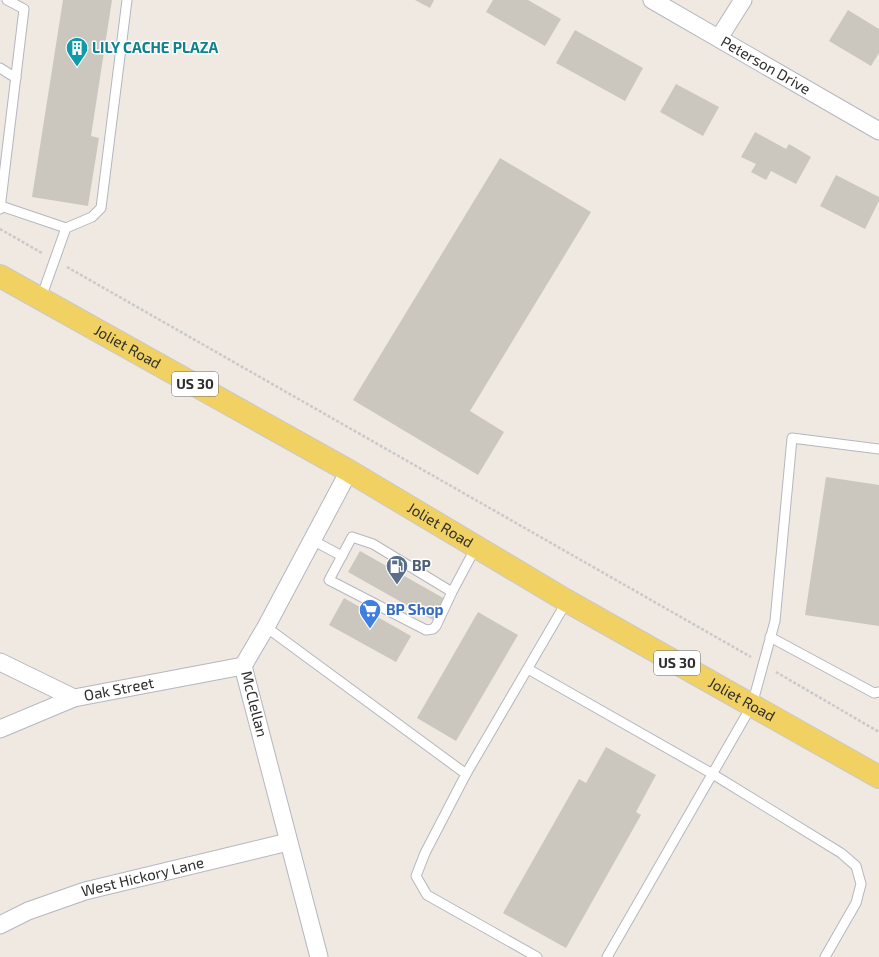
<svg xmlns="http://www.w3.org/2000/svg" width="879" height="957" font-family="'Exo 2',sans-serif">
<rect width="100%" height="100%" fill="#efe9e1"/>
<!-- building -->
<g fill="#cbc7bf">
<polygon points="63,0 112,0 91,136 99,138 88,206 32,197"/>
<polygon points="415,0 434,0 430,8"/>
<polygon points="493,0 528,0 561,19 545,46 486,12"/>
<polygon points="848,10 879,29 879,53 871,66 829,41"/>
<polygon points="575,30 643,68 625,101 556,63"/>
<polygon points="676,84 719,107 703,136 660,112"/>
<polygon points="755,132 786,149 789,144 811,157 796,184 771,171 766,180 751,172 756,164 741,157"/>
<polygon points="500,158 591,212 470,411 504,432 478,475 353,400"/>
<polygon points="836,175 879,197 879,201 865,229 820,206"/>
<polygon points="826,477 879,485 879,626 805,615"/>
<polygon points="360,551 445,599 433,620 348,572"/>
<polygon points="344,598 411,636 396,662 329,625"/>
<polygon points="478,612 518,635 456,741 417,718"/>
<polygon points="606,747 656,775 636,812 641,815 566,948 503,913 579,779 586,783"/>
</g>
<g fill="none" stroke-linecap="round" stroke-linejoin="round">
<!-- lane casing -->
<g stroke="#b4b7c1" stroke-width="11">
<g id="lane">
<polyline points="0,68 16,78"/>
<polyline points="1,206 66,228"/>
<polyline points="0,209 24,9 7,0"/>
<polyline points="41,298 66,228 92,217 101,208 127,0"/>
<polyline points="312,540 342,556"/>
<polyline points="452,592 373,544 352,537 329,580 426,630 433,629 436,626 452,592 476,547"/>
<polyline points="266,627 466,774"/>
<polyline points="770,637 874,693 879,692"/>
<polyline points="528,669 711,773 841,853 856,866 861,884 856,903 825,957"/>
<polyline points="537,957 427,895 416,876 425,853 466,774 567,601"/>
<polyline points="607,957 752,705 775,621 792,438 879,449"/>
</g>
</g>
<!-- street casing -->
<g stroke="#b4b7c1" stroke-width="19">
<g id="street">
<path id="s1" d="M 652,0 L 879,131"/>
<polyline points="719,38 743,0"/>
<polyline points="0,662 74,698"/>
<path id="s2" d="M 0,729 L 74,698 L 243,666"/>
<path id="s3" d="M 0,925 L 28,911 L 85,891 L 288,842"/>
<polyline points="319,957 243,666 266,627 349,471"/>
</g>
</g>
<!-- primary casing -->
<g stroke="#c9c9c9" stroke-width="24">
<g id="primary">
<path id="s4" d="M 0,276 L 349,471 L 567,601 L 879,777"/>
</g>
</g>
<!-- path -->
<g stroke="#c9c9c9" stroke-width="2.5" stroke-dasharray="3 2" stroke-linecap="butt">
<polyline points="0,229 42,253"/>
<polyline points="67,267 751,657"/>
<polyline points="776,672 879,732"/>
</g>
<!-- lane -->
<use href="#lane" stroke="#fff" stroke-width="9"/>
<!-- street -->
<use href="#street" stroke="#fff" stroke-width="17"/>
<!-- primary -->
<use href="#primary" stroke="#f2d163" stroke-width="22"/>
</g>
<!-- icons -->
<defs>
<g id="building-pin" transform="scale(1.15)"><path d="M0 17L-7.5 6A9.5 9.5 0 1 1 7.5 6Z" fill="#0f9aa8" stroke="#fff"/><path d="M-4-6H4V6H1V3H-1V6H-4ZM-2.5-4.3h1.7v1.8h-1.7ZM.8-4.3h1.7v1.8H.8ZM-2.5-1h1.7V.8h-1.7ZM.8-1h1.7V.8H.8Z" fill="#fff"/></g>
<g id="fuel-pin" transform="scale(1.15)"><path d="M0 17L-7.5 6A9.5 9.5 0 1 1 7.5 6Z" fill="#5c6f8a" stroke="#fff"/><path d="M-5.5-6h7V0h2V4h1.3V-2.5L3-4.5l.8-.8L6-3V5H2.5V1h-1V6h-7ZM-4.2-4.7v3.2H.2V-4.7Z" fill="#fff"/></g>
<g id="supermarket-pin" transform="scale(1.15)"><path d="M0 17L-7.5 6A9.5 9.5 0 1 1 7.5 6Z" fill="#3f7fe0" stroke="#fff"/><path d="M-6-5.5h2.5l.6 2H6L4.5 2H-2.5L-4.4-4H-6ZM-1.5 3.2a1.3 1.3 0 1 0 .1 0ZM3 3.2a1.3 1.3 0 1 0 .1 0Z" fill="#fff"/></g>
</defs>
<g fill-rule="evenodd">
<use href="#building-pin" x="77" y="48"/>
<use href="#fuel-pin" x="397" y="566"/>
<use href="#supermarket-pin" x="370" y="610"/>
</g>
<g text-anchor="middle" stroke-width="3" stroke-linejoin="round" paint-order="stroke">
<!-- shield labels -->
<g fill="#fff" stroke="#6d6d6d" stroke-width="1">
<rect x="172" y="372" width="46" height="24" rx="3"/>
<rect x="654" y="651" width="46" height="24" rx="3"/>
</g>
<g font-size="14" font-weight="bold" fill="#2e2e2e">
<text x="195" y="389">US 30</text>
<text x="677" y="668">US 30</text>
</g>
<!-- culture labels -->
<g font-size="15" font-weight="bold" fill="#0d838f" stroke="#fff" text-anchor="start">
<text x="92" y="53">LILY CACHE PLAZA</text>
</g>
<!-- street labels -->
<g font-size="15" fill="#2e2e2e" stroke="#fff">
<text dy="5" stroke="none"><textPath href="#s1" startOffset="131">Peterson Drive</textPath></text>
<text dy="5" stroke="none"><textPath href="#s4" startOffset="146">Joliet Road</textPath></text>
<text dy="5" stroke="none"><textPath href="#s4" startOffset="506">Joliet Road</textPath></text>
<text dy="5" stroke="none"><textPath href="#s2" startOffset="126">Oak Street</textPath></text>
<text dy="5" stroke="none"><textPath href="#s4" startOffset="854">Joliet Road</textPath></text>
<text transform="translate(254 704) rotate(76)" y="5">McClellan</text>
<text dy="5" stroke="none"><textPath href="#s3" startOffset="151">West Hickory Lane</textPath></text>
</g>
<!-- service labels -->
<g font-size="15" font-weight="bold" fill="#4e5e75" stroke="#fff" text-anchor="start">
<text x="412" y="571">BP</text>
</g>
<!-- shop labels -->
<g font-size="15" font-weight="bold" fill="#366cbe" stroke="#fff" text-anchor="start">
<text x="386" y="615">BP Shop</text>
</g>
</g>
</svg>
